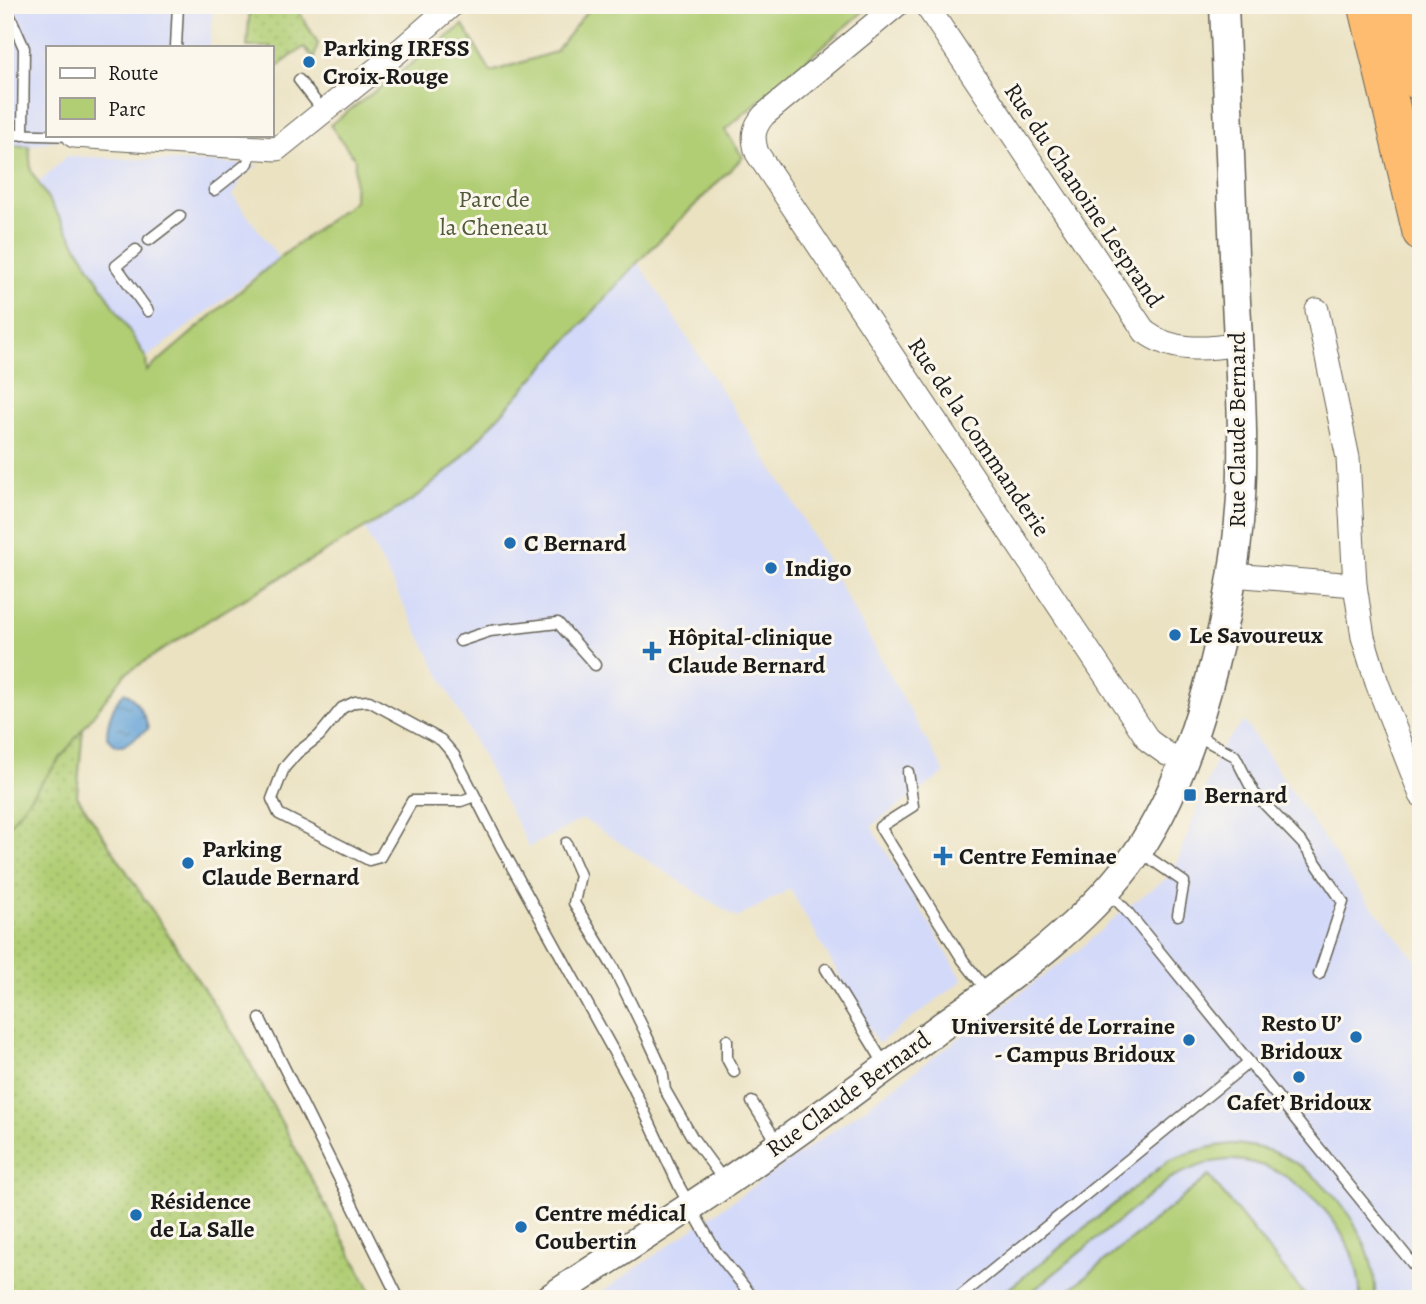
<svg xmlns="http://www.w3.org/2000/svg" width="1426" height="1304" font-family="Alegreya,serif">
<defs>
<pattern id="grass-dots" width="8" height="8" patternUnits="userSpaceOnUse" patternTransform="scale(1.75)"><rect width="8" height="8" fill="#b1ce74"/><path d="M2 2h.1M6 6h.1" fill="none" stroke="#98b064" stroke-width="1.8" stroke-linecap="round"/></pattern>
<pattern id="water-ripples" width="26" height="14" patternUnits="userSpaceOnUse" patternTransform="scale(1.75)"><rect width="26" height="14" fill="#65a3d6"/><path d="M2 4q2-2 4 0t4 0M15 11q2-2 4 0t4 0" fill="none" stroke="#5284ad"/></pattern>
</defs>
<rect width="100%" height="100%" fill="#fbf7ec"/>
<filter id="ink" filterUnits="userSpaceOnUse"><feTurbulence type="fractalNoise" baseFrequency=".0143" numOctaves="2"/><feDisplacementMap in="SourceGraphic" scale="14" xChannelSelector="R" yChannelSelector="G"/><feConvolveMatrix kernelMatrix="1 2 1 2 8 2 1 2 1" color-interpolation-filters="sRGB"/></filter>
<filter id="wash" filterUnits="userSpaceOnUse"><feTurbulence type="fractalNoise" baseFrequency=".00686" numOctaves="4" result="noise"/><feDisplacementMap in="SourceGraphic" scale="28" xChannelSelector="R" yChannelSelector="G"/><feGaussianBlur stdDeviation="1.57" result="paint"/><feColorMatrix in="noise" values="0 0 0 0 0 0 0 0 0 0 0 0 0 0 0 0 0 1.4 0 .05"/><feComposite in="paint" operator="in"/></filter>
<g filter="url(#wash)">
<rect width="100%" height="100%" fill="#ebe2c2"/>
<!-- built -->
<g fill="#d3d9f9">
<polygon points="5,5 213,5 210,47 47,47 47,135 74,136 29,146 5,145"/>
<polygon points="67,156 258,165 242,177 233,196 279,258 146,358 38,183"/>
<polygon points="638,262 789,494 945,773 871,826 963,980 878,1044 790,889 737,918 583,819 529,847 365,530 413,500"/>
<polygon points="1244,721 1358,889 1421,966 1421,1299 592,1299 858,1113 1077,951 1125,909 1166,879 1177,862 1220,749"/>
</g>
<!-- grass -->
<g fill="url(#grass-dots)" stroke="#667548" stroke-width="2">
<polygon points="250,5 295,5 318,43 314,59 304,47 271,71 271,47 247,47"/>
<polygon points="83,728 77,796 240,1044 375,1299 5,1299 5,830"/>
</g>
<!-- green -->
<g fill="#b1ce74" stroke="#667548" stroke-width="2">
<polygon points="592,5 871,5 725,130 743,157 638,262 456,464 413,500 212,618 125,674 5,830 5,145 29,146 31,171 146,358 147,371 279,258 354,201 355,159 330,125 463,25 491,72 555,52"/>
<path d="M 1236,1144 C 1249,1146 1261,1147 1273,1152 C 1327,1171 1379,1240 1375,1299 L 1360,1299 C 1363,1239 1302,1168 1243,1161 C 1217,1157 1194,1167 1171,1178 L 1023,1299 L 996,1299 L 1168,1161 C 1191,1152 1211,1145 1236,1144 Z"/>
<polygon points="1209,1176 1308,1299 1058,1299"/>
</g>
<!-- water -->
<path fill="url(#water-ripples)" stroke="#406079" stroke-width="2" d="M 125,692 C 136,699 146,716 148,729 L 123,746 L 116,746 L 107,737 C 107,723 113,701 125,692 Z"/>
</g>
<g filter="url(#ink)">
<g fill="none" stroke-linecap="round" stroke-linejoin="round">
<!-- service casing -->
<g stroke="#646156" stroke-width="13">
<g id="service">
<polyline points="5,5 24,48 23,135"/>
<polyline points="176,47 178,5"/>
<polyline points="299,80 324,112"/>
<polyline points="5,134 74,136"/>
<polyline points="214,190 248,163 251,147"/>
<polyline points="149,240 180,216"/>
<polyline points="136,250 116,266 148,311"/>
<polyline points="460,641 490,631 558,623 595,665"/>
<polyline points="1194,734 1235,756 1254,793 1303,844 1343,902 1319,974"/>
<polyline points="908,772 913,806 880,827 963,960 988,992"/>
<polyline points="475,796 461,801 412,801 380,857 369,860 279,814 272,799 284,768 297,753 319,736 342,708 355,702 369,701 441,740 454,755 501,847 632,1085 680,1188 715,1250 754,1299"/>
<polyline points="566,843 580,875 574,903 613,967 644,1030 662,1069 665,1090 692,1137 725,1182"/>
<polyline points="1139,851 1184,882 1178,915"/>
<polyline points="1109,893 1125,909 1421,1274"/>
<polyline points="826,969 885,1065"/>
<polyline points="260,1019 399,1299"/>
<polyline points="727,1040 727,1059 734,1072"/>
<polyline points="752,1102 779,1145"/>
<polyline points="957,1299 1249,1062"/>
</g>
</g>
<!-- minor casing -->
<g stroke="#646156" stroke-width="25">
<g id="minor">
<path d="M 897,5 L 764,115 C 753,128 752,137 757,153 L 1149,741 L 1167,754 L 1184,760"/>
<path d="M 926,5 L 1145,332 C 1172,352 1205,350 1237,344"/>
<polyline points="74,136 277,149 404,47 452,5"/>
<polyline points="1317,310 1348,458 1355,585 1363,637 1377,683 1421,795"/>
<polyline points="1232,575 1355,585"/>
</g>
</g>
<!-- tertiary casing -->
<g stroke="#646156" stroke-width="31">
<path id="tertiary" d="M 549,1299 C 596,1267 644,1237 691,1206 C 774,1151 854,1091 934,1032 C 1003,982 1077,933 1129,864 C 1196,776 1234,607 1241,497 C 1245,425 1238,352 1235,280 C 1231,188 1228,97 1224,5"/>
</g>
<!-- trunk casing -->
<g stroke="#646156" stroke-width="39">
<g id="trunk">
<polyline points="1367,5 1421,232"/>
<polyline points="1400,5 1421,83"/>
</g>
</g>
<!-- service -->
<use href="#service" stroke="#fff" stroke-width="10"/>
<!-- minor -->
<use href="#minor" stroke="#fff" stroke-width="23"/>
<!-- tertiary -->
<use href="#tertiary" stroke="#fff" stroke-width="28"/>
<!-- trunk -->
<use href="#trunk" stroke="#fdbc70" stroke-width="37"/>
</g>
</g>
<!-- markers -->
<g fill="#1f6fb2" stroke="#fbf7ec" stroke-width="2.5">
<circle cx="309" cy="62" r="7"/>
<circle cx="510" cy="543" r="7"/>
<circle cx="771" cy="568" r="7"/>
<circle cx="1175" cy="635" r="7"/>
<path d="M648.5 640.5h7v7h7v7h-7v7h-7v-7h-7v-7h7z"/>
<rect x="1183" y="788" width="14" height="14" rx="3.5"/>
<path d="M939.5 845.5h7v7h7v7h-7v7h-7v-7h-7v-7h7z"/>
<circle cx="188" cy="863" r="7"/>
<circle cx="1356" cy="1037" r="7"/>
<circle cx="1189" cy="1040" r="7"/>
<circle cx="1299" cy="1077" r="7"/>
<circle cx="136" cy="1215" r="7"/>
<circle cx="521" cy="1227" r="7"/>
</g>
<g text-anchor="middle" stroke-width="6" stroke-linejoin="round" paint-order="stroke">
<!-- poi labels -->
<g font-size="24" font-weight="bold" fill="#1c1c1c" stroke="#fbf7ec" text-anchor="start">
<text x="323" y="56">Parking IRFSS<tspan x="323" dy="28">Croix-Rouge</tspan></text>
<text x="524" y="551">C Bernard</text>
<text x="785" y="576">Indigo</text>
<text x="1189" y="643">Le Savoureux</text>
<text x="668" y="645">Hôpital-clinique<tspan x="668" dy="28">Claude Bernard</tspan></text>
<text x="1204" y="803">Bernard</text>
<text x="202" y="857">Parking<tspan x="202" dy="28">Claude Bernard</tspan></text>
<text x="959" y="864">Centre Feminae</text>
<text x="1342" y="1031" text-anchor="end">Resto U’<tspan x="1342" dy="28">Bridoux</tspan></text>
<text x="1175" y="1034" text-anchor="end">Université de Lorraine<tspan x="1175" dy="28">- Campus Bridoux</tspan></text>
<text x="1299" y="1110" text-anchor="middle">Cafet’ Bridoux</text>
<text x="150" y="1209">Résidence<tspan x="150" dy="28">de La Salle</tspan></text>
<text x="535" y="1221">Centre médical<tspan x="535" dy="28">Coubertin</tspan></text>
</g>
<!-- street labels -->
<g font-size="24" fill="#1c1c1c" stroke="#fbf7ec">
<text transform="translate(1084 195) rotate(56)" y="8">Rue du Chanoine Lesprand</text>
<text transform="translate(1237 430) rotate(-90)" y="8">Rue Claude Bernard</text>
<text transform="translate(979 437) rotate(56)" y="8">Rue de la Commanderie</text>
<text transform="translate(848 1094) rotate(-36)" y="8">Rue Claude Bernard</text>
</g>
<!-- park labels -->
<g font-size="24" fill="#505a3b" stroke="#fbf7ec">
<text x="494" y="207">Parc de<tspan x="494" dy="28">la Cheneau</tspan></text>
</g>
</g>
<!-- margin -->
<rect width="1426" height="1304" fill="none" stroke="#fbf7ec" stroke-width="28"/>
<!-- legend -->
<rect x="46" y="46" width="228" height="91" fill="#fbf7ec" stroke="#a29f99" stroke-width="2"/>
<rect x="60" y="68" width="35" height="10" fill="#ffffff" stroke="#a29f99" stroke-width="2"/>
<text x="108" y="80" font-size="21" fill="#1c1c1c">Route</text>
<rect x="60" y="98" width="35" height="21" fill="#b1ce74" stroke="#a29f99" stroke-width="2"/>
<text x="108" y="116" font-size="21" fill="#1c1c1c">Parc</text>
</svg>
